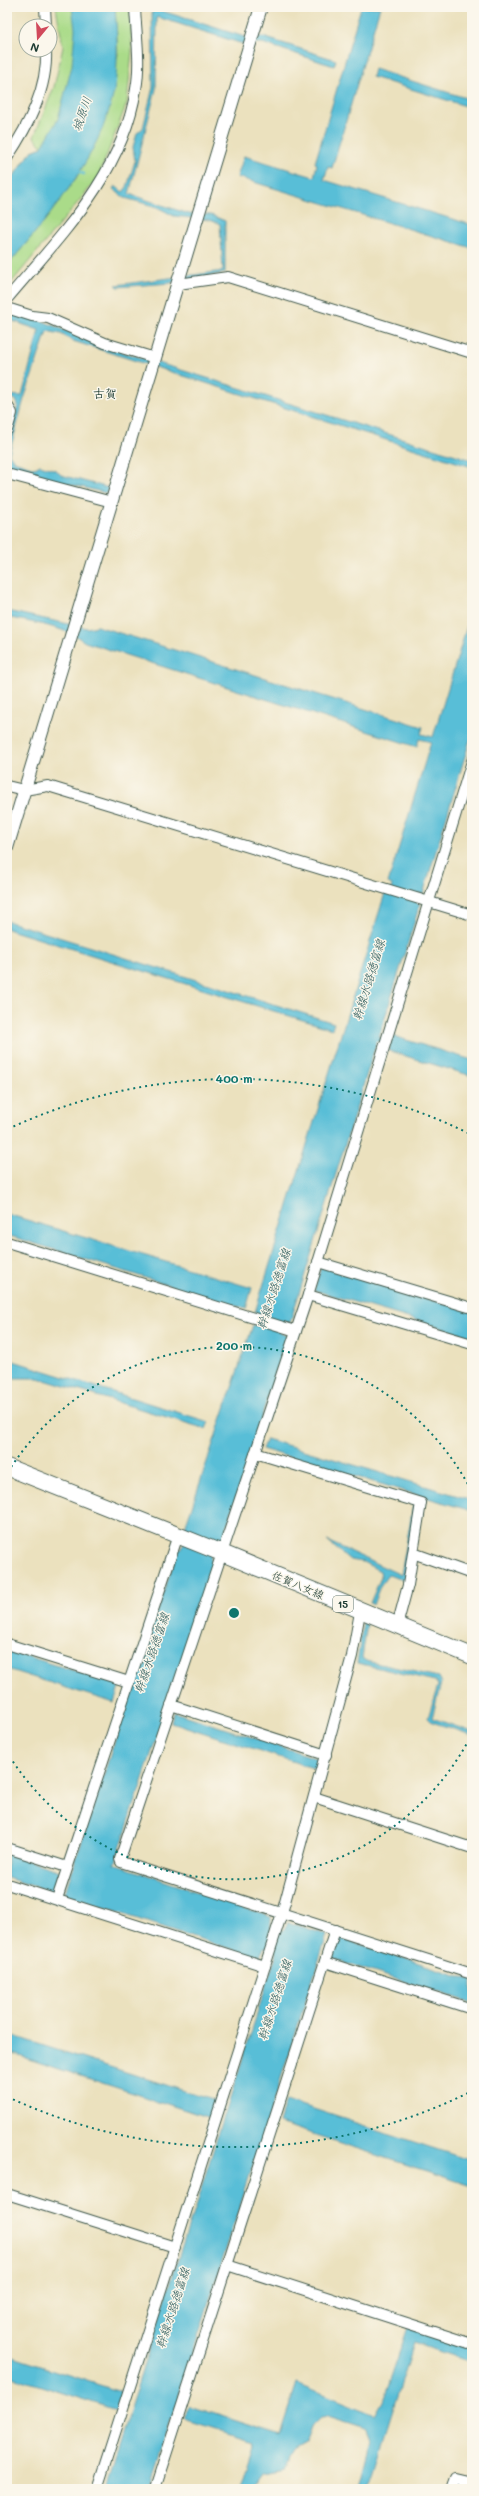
<svg xmlns="http://www.w3.org/2000/svg" width="479" height="2496" font-family="Mali,'Klee One',sans-serif">
<rect width="100%" height="100%" fill="#fbf7ec"/>
<filter id="ink" filterUnits="userSpaceOnUse"><feTurbulence type="fractalNoise" baseFrequency=".025" numOctaves="2"/><feDisplacementMap in="SourceGraphic" scale="8" xChannelSelector="R" yChannelSelector="G"/><feConvolveMatrix kernelMatrix="1 2 1 2 8 2 1 2 1" color-interpolation-filters="sRGB"/></filter>
<filter id="wash" filterUnits="userSpaceOnUse"><feTurbulence type="fractalNoise" baseFrequency=".012" numOctaves="4" result="noise"/><feDisplacementMap in="SourceGraphic" scale="16" xChannelSelector="R" yChannelSelector="G"/><feGaussianBlur stdDeviation="0.9" result="paint"/><feColorMatrix in="noise" values="0 0 0 0 0 0 0 0 0 0 0 0 0 0 0 0 0 1.4 0 .05"/><feComposite in="paint" operator="in"/></filter>
<g filter="url(#wash)">
<rect width="100%" height="100%" fill="#ebe1be"/>
<!-- green -->
<g fill="#aadb89" stroke="#648c5e">
<polygon points="56,7 75,7 79,31 64,129 7,185 32,151 42,147 34,137 54,87 63,47"/>
<polygon points="115,7 130,7 132,51 127,103 98,178 7,288 7,266 43,223 77,177 118,55"/>
</g>
<!-- water -->
<g fill="#59bed7" stroke="#3c7e86">
<path d="M 72,7 L 115,7 C 117,35 119,64 114,92 C 99,159 51,214 7,266 L 7,185 L 32,151 L 42,147 L 58,119 L 72,66 L 75,29 Z"/>
<polygon points="152,7 159,7 159,10 245,37 263,37 336,60 334,66 262,43 243,44 157,17 156,89 129,194 189,214 211,215 225,221 225,273 170,283 118,287 116,285 223,271 220,224 210,220 174,216 157,207 125,198 113,189 115,186 123,192 127,187 135,161 133,147 137,133 143,128 153,87"/>
<polygon points="361,7 380,7 332,168 328,167 324,180 472,225 472,248 237,177 244,156 314,177 317,164 315,163"/>
<polygon points="374,69 472,100 472,108 372,77"/>
<polygon points="12,313 45,322 97,344 472,460 472,467 73,341 61,334 47,331 24,399 9,454 14,461 35,468 40,465 56,470 61,475 109,488 106,493 7,469 7,445 18,405 16,400 7,397 7,395 22,396 39,330 13,321 7,316"/>
<path d="M 472,610 L 472,740 L 470,740 L 423,894 L 419,893 L 416,902 L 420,904 L 379,1037 L 391,1041 L 393,1036 L 472,1060 L 472,1076 L 389,1051 L 390,1045 L 377,1041 L 290,1323 L 284,1322 L 280,1333 L 287,1336 L 222,1542 L 214,1544 L 210,1559 L 214,1563 L 115,1864 L 271,1917 L 271,1927 L 283,1931 L 288,1922 L 327,1935 L 149,2489 L 104,2489 L 277,1952 L 264,1948 L 259,1958 L 64,1895 L 178,1549 L 182,1548 L 187,1533 L 185,1527 L 253,1325 L 258,1326 L 262,1315 L 255,1312 L 385,893 L 390,894 L 392,885 L 388,883 L 431,742 L 419,739 L 417,747 L 85,642 C 65,626 31,623 7,617 L 7,611 L 87,628 L 97,626 L 423,727 L 421,734 L 433,737 Z"/>
<polygon points="7,921 334,1023 332,1029 7,929"/>
<polygon points="7,1214 252,1288 246,1309 7,1235"/>
<polygon points="321,1267 472,1312 472,1337 314,1290"/>
<polygon points="7,1359 209,1422 206,1429 38,1378 7,1378"/>
<polygon points="266,1439 472,1500 472,1511 262,1449"/>
<polygon points="413,1506 417,1508 405,1580 388,1575 380,1586 373,1605 370,1603 381,1577 380,1571 363,1562 350,1560 327,1541 401,1575"/>
<polygon points="363,1622 367,1624 362,1658 366,1661 438,1677 441,1683 432,1718 472,1732 472,1735 432,1722 428,1718 438,1685 435,1681 357,1663"/>
<polygon points="7,1650 120,1685 114,1703 7,1669"/>
<polygon points="174,1712 319,1759 316,1769 171,1722"/>
<polygon points="7,1854 60,1871 53,1892 7,1878"/>
<polygon points="338,1937 472,1980 472,2003 332,1959"/>
<polygon points="7,2034 216,2101 210,2118 7,2052"/>
<polygon points="286,2100 472,2161 472,2186 279,2123"/>
<polygon points="408,2327 472,2348 472,2362 414,2343 373,2473 364,2489 357,2489 370,2439 366,2428 328,2416 320,2417 312,2425 306,2441 292,2449 282,2467 262,2471 249,2489 239,2489 254,2441 184,2419 190,2405 280,2434 297,2383 375,2415 383,2401"/>
<polygon points="7,2355 121,2392 116,2410 7,2375"/>
</g>
<g fill="none" stroke-linecap="round" stroke-linejoin="round">
<!-- stream -->
<polyline stroke="#59bed7" stroke-width="2.5" points="77,171 84,174"/>
</g>
</g>
<g filter="url(#ink)">
<g fill="none" stroke-linecap="round" stroke-linejoin="round">
<!-- minor casing -->
<g stroke="#3e5649" stroke-width="12">
<g id="minor">
<polyline points="45,7 46,26"/>
<path d="M 7,158 C 28,126 48,89 46,50"/>
<polyline points="178,284 228,277 472,353"/>
<path d="M 7,299 C 60,236 123,174 136,89 C 141,63 136,33 135,7"/>
<polyline points="7,312 10,309 32,316 48,318 105,343 155,358"/>
<polyline points="7,405 12,413 7,430"/>
<polyline points="7,474 112,502"/>
<polyline points="472,761 308,1295 120,1859 121,1862 472,1974"/>
<polyline points="7,786 24,790 48,786 472,915"/>
<polyline points="7,1242 296,1331"/>
<polyline points="318,1262 472,1308"/>
<polyline points="308,1295 472,1344"/>
<polyline points="255,1453 421,1503 413,1553 472,1574"/>
<polyline points="397,1626 408,1585 413,1553"/>
<polyline points="7,1644 129,1682"/>
<polyline points="171,1705 326,1755"/>
<polyline points="314,1797 472,1848"/>
<polyline points="7,1848 67,1867"/>
<polyline points="7,1884 265,1966"/>
<polyline points="57,1899 178,1535"/>
<polyline points="325,1962 472,2009"/>
<polyline points="7,2194 175,2247"/>
<polyline points="227,2265 472,2344"/>
<polyline points="97,2489 282,1913 352,1656 360,1612"/>
<polyline points="155,2489 335,1930"/>
<polyline points="451,2489 455,2478 472,2482"/>
</g>
</g>
<!-- tertiary casing -->
<g stroke="#3e5649" stroke-width="14">
<polyline id="tertiary" points="7,848 261,7"/>
</g>
<!-- primary casing -->
<g stroke="#3e5649" stroke-width="18">
<polyline id="primary" points="7,1467 222,1553 472,1656"/>
</g>
<!-- minor -->
<use href="#minor" stroke="#fff" stroke-width="10"/>
<!-- tertiary -->
<use href="#tertiary" stroke="#fff" stroke-width="12"/>
<!-- primary -->
<use href="#primary" stroke="#fff" stroke-width="16"/>
</g>
</g>
<!-- distance rings -->
<g fill="none" stroke="#0f766e" stroke-width="2" stroke-dasharray="2 4">
<path d="M472 1734A267 267 0 0 1 8 1754M8 1472A267 267 0 0 1 472 1492"/>
<path d="M468 2093A534 534 0 0 1 8 2097M8 1129A534 534 0 0 1 468 1133"/>
</g>
<g text-anchor="middle" stroke-width="3" stroke-linejoin="round" paint-order="stroke">
<!-- shield labels -->
<rect fill="#fbf7ec" stroke="#61756b" stroke-width="1" x="333" y="1596" width="20" height="16" rx="3"/>
<g font-size="10" font-weight="bold" fill="#1f3d34">
<text x="343" y="1608">15</text>
</g>
<!-- street labels -->
<g font-size="11" fill="#1f3d34" stroke="#fbf7ec">
<text transform="translate(298 1585) rotate(23)" y="4">佐賀八女線</text>
</g>
<!-- water labels -->
<g font-size="12" font-style="italic" fill="#2e5d5d" stroke="#fbf7ec">
<text transform="translate(82 114) rotate(-71)" y="4">城原川</text>
<text transform="translate(369 980) rotate(-73)" y="4">幹線水路徳富線</text>
<text transform="translate(274 1289) rotate(-72)" y="4">幹線水路徳富線</text>
<text transform="translate(152 1653) rotate(-71)" y="4">幹線水路徳富線</text>
<text transform="translate(275 2000) rotate(-72)" y="4">幹線水路徳富線</text>
<text transform="translate(173 2308) rotate(-72)" y="4">幹線水路徳富線</text>
</g>
<!-- neighbourhood labels -->
<g font-size="12" font-weight="bold" fill="#1f3d34" stroke="#fbf7ec">
<text x="105" y="398">古賀</text>
</g>
</g>
<circle cx="234" cy="1613" r="6" fill="#0f766e" stroke="#fbf7ec" stroke-width="2"/>
<g font-size="12" text-anchor="middle" font-weight="bold" fill="#0f766e" stroke="#fbf7ec" stroke-width="3" stroke-linejoin="round" paint-order="stroke">
<text x="234" y="1083">400 m</text>
<text x="234" y="1350">200 m</text>
</g>
<!-- margin -->
<rect width="479" height="2496" fill="none" stroke="#fbf7ec" stroke-width="24"/>
<!-- north arrow -->
<g transform="translate(38 38) rotate(198)"><circle r="19" fill="#fbf7ec" stroke="#a3ada2"/>
<path d="M0-3L7 15L0 10L-7 15Z" fill="#d1495b"/>
<text y="-6" font-size="11" font-weight="bold" text-anchor="middle" fill="#1f3d34">N</text>
</g>
</svg>
